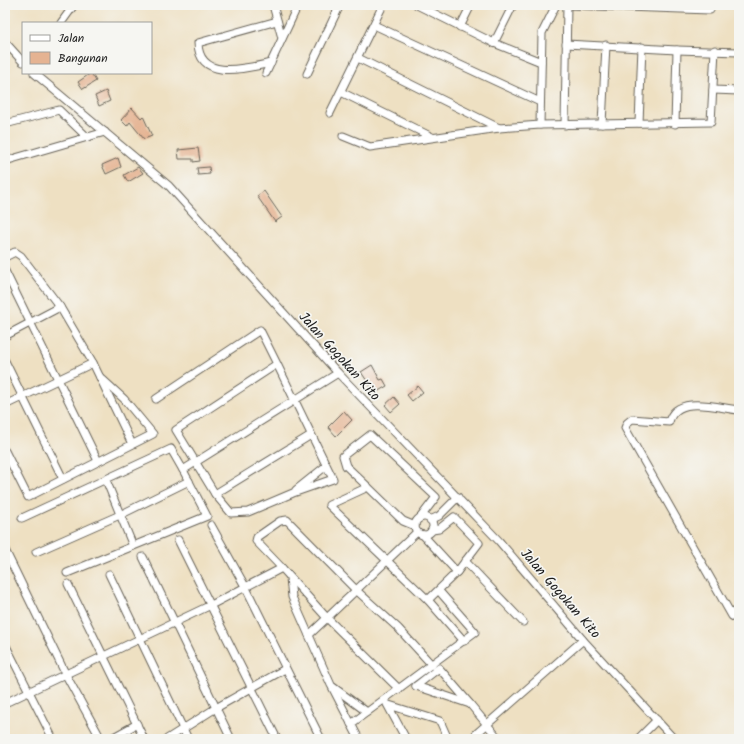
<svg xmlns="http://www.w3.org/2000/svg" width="744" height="744" font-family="Kalam,sans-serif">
<rect width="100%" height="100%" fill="#f6f6f2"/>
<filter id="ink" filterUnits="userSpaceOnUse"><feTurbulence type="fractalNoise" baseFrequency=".025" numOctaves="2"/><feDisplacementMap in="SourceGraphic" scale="8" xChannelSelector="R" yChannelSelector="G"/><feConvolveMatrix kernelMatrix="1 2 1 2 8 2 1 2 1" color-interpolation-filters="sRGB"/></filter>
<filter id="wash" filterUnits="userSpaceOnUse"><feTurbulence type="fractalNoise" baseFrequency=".012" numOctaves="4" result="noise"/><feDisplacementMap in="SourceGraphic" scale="16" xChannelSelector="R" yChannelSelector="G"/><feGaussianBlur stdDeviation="0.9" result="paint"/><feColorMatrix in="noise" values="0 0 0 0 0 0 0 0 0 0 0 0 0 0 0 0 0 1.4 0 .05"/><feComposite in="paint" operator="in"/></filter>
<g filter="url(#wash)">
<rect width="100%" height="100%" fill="#eee0c2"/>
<g id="blocks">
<!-- building -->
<g fill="#e5b392">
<polygon points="91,73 96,81 83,89 78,82"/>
<polygon points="106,91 110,101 99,106 95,96"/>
<polygon points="132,108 141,118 143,116 152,136 144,139 130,122 127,126 121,120"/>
<polygon points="198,148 200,161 193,162 193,159 179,159 178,150"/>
<polygon points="118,158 121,167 106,174 102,165"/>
<polygon points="138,167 143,173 128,182 124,175"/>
<polygon points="209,167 210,174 198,175 197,168"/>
<polygon points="264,191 282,217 275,222 257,196"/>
<polygon points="372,365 380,380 383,379 387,386 375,393 361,372"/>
<polygon points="418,386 423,392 412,401 407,395"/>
<polygon points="394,397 400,404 391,412 385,405"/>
<polygon points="344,411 352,420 336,436 328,427"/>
</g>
</g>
</g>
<g filter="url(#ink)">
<use href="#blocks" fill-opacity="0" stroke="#666156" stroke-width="1"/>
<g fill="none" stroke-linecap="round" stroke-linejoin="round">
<!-- minor casing -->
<g stroke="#666156" stroke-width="9">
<g id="minor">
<polyline points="273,5 282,38"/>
<polyline points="417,5 494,43 541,62"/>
<polyline points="568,5 710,10"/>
<polyline points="61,23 74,5"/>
<polyline points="374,25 540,102"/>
<polyline points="460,27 471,5"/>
<polyline points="5,42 23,62"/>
<polyline points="494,43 513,5"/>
<polyline points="566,44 677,50 739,52"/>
<polyline points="358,58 499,128"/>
<path d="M 271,63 C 247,68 199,82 198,43 L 277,21"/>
<polyline points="34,73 169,186 338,373 499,541 583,640 674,739"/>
<polyline points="266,73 298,5"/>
<polyline points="307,74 340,5"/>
<polyline points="713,90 739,91"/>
<polyline points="341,92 432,137"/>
<polyline points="330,113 383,5"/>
<polyline points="639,123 642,47"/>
<polyline points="5,124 59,110 87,137"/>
<polyline points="602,124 606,45"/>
<polyline points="675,124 677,50"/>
<polyline points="540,125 542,33 556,5"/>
<polyline points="565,125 567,5"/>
<polyline points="343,136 370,147 499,128 540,125 711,122 715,50"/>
<polyline points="5,161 105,132"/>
<polyline points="5,257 15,252 21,256 60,307 93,363 132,444"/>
<polyline points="5,271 98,461"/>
<polyline points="5,336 60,307"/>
<polyline points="5,361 63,479"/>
<polyline points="156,399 260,330 277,364 176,430 215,494 231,513 248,512 293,493 333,479 277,364"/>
<polyline points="5,405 93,363"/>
<path d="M 739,410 C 718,408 676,394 669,422 L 632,419 L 627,423 L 625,428 L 732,616 L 739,620"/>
<polyline points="5,451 28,497 153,434 124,399 100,377"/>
<polyline points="106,480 133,546"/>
<polyline points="368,487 329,505 428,600 457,572 479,543 454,517 439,529 432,530"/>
<polyline points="296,490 326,466"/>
<polyline points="215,494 311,435"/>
<circle cx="424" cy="526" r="9"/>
<polyline points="22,518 171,449 183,470 338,373"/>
<polyline points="430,520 439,516 458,497"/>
<polyline points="211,525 246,588 321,739"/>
<polyline points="415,526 403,521 368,487 346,466 343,456 370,435 436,497 420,518"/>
<polyline points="423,535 457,572"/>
<polyline points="178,540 277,739"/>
<polyline points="5,550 66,675 101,739"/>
<polyline points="36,552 122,514 189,481"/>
<polyline points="143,557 216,708 167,739"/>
<polyline points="465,561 523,622"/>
<polyline points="282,568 256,541 257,537 280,521 287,520 356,590 398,628 432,665"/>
<polyline points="67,573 207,516 183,470"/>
<polyline points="109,574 188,739"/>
<polyline points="290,578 292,597 331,685 359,739"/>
<polyline points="68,584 144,739"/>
<polyline points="428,600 464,641"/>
<polyline points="309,635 327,618 399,689"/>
<polyline points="5,644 53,739"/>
<polyline points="416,686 470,704 499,739"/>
<polyline points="416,686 439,668 470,704"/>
<polyline points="333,687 367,712"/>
<polyline points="5,703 211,605 282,568 327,618 417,532"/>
<polyline points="387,704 406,739"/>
<polyline points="389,705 440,721 448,739"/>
<polyline points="351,724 475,632 439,591"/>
<polyline points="110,739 137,724"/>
<polyline points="231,739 216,708 285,669"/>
<polyline points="474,739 476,734 583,640"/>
<polyline points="638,739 657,720"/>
</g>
</g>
<!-- minor -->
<use href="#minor" stroke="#fff" stroke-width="7"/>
</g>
</g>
<g text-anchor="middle" stroke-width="3.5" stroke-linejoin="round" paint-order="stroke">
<!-- street labels -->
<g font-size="14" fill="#1c1c1c" stroke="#f6f6f2">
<text transform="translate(340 356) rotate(48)" y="5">Jalan Gogokan Kito</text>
<text transform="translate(561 593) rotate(49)" y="5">Jalan Gogokan Kito</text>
</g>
</g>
<!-- margin -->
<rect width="744" height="744" fill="none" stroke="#f6f6f2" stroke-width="20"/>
<!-- legend -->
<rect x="22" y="22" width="130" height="52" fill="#f6f6f2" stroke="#9f9f9c"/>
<rect x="30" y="35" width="20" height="6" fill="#ffffff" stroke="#9f9f9c"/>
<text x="58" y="42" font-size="12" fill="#1c1c1c">Jalan</text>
<rect x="30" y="52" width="20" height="12" fill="#e5b392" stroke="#9f9f9c"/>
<text x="58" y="62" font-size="12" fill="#1c1c1c">Bangunan</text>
</svg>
